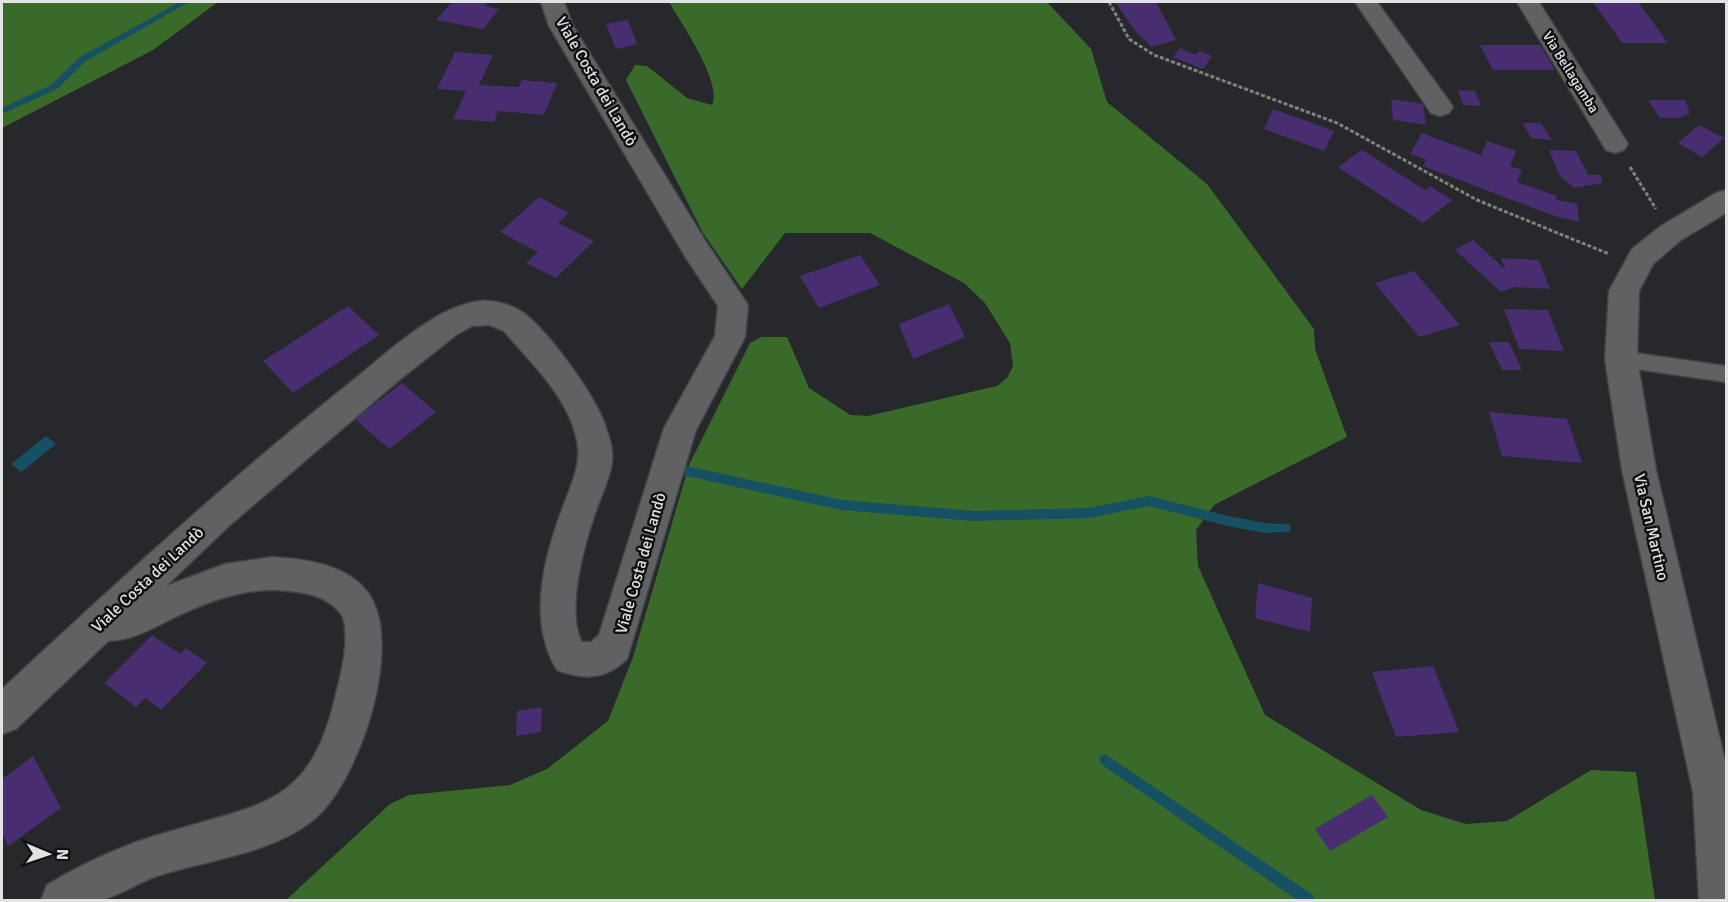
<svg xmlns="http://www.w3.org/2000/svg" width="1728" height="902" font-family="Signika,sans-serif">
<rect width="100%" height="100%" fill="#27282b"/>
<!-- forest -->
<g fill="#3a6a2a">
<polygon points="2,2 218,2 153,50 2,128"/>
<path d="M 669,2 L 1047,2 L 1091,49 L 1107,102 L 1207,184 L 1314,329 L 1315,349 L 1347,437 L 1214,505 L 1196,530 L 1198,566 L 1265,715 L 1421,810 L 1466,824 L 1507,821 L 1591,770 L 1636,772 L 1655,900 L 286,900 L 390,804 L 409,795 L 510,785 L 547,769 L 608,721 L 633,657 L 689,465 L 750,343 L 761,337 L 787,337 L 809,388 L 850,415 L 868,416 L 997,386 L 1007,378 L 1013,366 L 1010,343 L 985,303 L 964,283 L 870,233 L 785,233 L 742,289 L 703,233 L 626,80 L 635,65 L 647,66 L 687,98 L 712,105 C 723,83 681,23 669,2 Z"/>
</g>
<!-- water -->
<polygon fill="#165063" points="46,436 56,444 21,472 11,464"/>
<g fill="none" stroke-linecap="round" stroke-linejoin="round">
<!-- stream -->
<g fill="#165063" fill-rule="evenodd">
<polygon points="180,2 189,2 86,61 57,89 2,114 2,108 51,85 80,57"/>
<polygon points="678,464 842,500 974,511 1089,508 1149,496 1228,516 1265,523 1289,524 1291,528 1289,532 1265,533 1228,526 1149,506 1089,518 974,521 842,510 678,474 674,472 673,469 674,466"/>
<polygon points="1105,754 1313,895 1315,900 1297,900 1101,764 1099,760 1101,756"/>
</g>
</g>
<!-- building -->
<g fill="#482e70">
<polygon points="452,2 488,2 485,6 499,9 483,29 436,20"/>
<polygon points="1115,2 1156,2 1176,40 1152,47 1136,32"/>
<polygon points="1593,2 1638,2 1668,43 1622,43"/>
<polygon points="628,20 637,44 616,49 606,24"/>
<polygon points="1480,45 1540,45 1555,70 1493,70"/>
<polygon points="1180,48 1196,55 1199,51 1212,56 1203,69 1173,57"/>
<polygon points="455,52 493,55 479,85 519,87 522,80 557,83 544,115 498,111 494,122 453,119 466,91 437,89"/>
<polygon points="1458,90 1475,91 1481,106 1463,105"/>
<polygon points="1391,99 1423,104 1426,125 1393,120"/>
<polygon points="1648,100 1685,100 1690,113 1679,118 1660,118"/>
<polygon points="1273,109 1334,131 1324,151 1264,129"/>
<polygon points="1523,123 1541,123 1552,140 1531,138"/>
<polygon points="1699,125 1724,138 1702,157 1678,143"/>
<polygon points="1422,133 1481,155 1487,141 1516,151 1510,166 1522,170 1517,182 1557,196 1556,200 1577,204 1579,222 1554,216 1423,166 1426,160 1410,154"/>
<polygon points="1362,150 1425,190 1430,186 1452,200 1423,223 1338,167"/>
<polygon points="1549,150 1576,151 1588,175 1600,175 1603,183 1574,188 1560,176"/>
<polygon points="539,197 569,213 558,223 594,241 556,278 526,263 538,252 500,232"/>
<polygon points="1473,240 1505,269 1501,258 1539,260 1550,289 1515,287 1501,292 1455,250"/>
<polygon points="860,255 880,285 819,308 800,276"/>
<polygon points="1414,271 1460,325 1419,337 1375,283"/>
<polygon points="949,304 965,337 913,359 899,324"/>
<polygon points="348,306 379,335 293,393 263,361"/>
<polygon points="1504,309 1548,310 1564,351 1519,349"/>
<polygon points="1489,342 1509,342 1522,370 1502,370"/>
<polygon points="402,383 436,412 389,449 355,419"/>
<polygon points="1489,412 1567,419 1582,463 1502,456"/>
<polygon points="1258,583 1312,598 1310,632 1255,618"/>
<polygon points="152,635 180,654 186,648 207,663 161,710 145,698 136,707 104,683"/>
<polygon points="1433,666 1459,732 1396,737 1372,672"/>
<polygon points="542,707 541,732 516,736 517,711"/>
<polygon points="33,756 61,808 8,846 2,832 2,779"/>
<polygon points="1372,795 1388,817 1330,851 1315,829"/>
</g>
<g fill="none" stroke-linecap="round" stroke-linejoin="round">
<!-- service casing -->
<g stroke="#424345" stroke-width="3">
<polygon id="service" points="1621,351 1726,366 1726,382 1621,367 1614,365 1611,359 1614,353"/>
</g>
<!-- minor casing -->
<g stroke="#424345" stroke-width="3">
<g id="minor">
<polygon points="1355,2 1377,2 1449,101 1453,107 1449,113 1440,116 1431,113"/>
<polygon points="1517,2 1539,2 1628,144 1624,150 1615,153 1606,150"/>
<polygon points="1726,190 1726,213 1681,240 1653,264 1639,291 1637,359 1656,470 1726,765 1726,900 1699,900 1693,792 1622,470 1605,359 1609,291 1632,249 1661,226 1716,193"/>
<path d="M 273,557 C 304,559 344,564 365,589 C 408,638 359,785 312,821 C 268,855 205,860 154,877 C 139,883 114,898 100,900 C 82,902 60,900 41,900 L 47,885 C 85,862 125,844 168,832 C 260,804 310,806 335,698 C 341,674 350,642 343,617 C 332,600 315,594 296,592 C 260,586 226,595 193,609 C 157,623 125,652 85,636 L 80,624 L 85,612 L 98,607 L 122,605 L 166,586 L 225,564 Z"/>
</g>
</g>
<!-- tertiary casing -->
<g stroke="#424345" stroke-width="3">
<path id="tertiary" d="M 541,2 L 564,2 L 573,26 L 706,242 L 748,305 L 745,337 L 696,430 L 627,659 C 606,680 583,680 557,670 C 527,621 544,557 563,507 C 572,482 583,463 576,436 C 566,395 531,363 504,331 L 489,325 L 472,326 L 456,335 L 398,381 L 230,525 L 16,729 L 2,734 L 2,689 C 115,584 229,479 351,382 C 385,355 436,305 481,301 C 495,300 514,305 525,314 C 550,334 592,391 604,422 C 608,434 614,449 612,462 C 610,479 601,495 596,511 C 585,541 565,612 582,642 L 591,642 L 599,635 L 664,428 L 715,336 L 718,306 L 686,258 L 549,26 Z"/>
</g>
<!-- path -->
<g stroke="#808183" stroke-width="3" stroke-dasharray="4 2" stroke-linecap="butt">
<polyline points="1109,2 1129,39 1154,55 1337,123 1477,200 1609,254"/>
<polyline points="1630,167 1656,209"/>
</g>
<!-- service -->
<use href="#service" fill="#5f6163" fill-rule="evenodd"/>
<!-- minor -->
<use href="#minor" fill="#5f6163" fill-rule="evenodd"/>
<!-- tertiary -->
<use href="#tertiary" fill="#5f6163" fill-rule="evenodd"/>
</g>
<g text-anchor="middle" stroke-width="5" stroke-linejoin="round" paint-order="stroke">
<!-- far-street labels -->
<g font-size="14" fill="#e2e3e5" stroke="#101112">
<text transform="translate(1571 72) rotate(58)" y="5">Via Bellagamba</text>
</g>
<!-- street labels -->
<g font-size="16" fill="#e2e3e5" stroke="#101112">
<text transform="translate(597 81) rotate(60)" y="6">Viale Costa dei Landò</text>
<text transform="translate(1652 527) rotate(77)" y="6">Via San Martino</text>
<text transform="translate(640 563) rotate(-74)" y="6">Viale Costa dei Landò</text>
<text transform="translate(147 579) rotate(-43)" y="6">Viale Costa dei Landò</text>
</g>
</g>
<!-- border -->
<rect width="1728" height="902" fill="none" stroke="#e2e3e5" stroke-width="6"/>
<!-- north arrow -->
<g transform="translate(48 854) rotate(92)" stroke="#101112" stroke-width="4.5" paint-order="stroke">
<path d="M0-4.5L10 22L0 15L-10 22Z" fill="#e2e3e5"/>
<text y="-9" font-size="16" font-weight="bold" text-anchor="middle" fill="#e2e3e5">N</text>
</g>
</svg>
